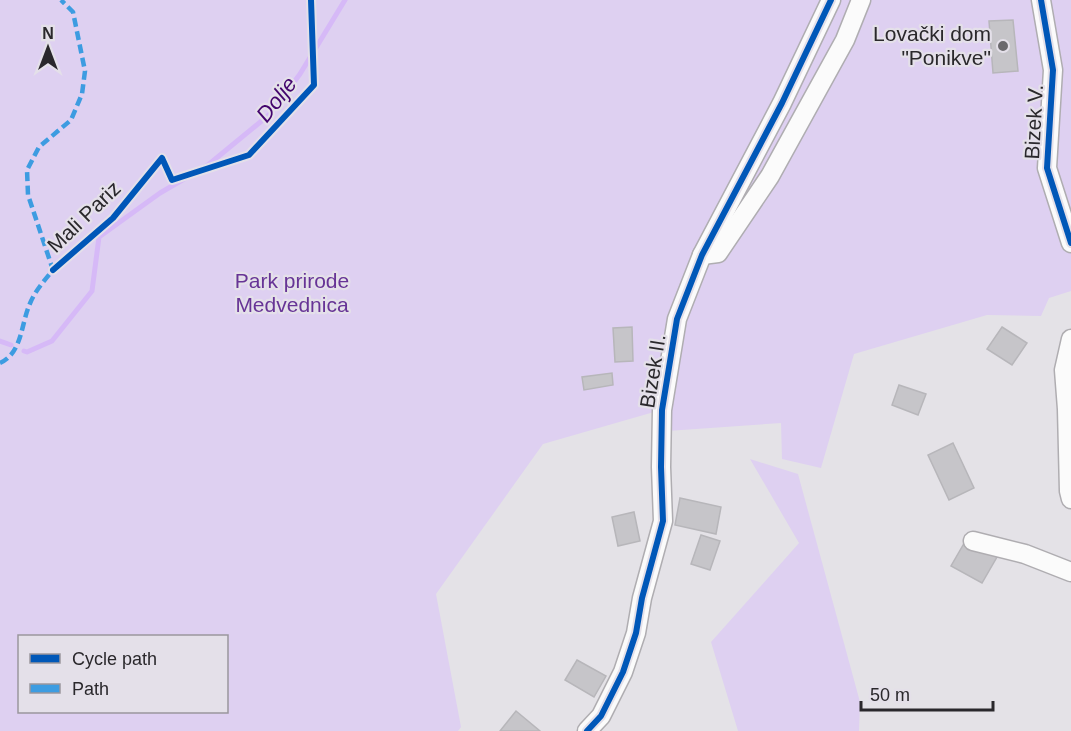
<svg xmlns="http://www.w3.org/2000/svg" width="1071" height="731" font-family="Helvetica,sans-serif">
<rect width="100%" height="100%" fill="#e4e2e7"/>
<!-- green -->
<g fill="#ded0f1" fill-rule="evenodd">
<path d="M 0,0 L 1071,0 L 1071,291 L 1049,298 L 1041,316 L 987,315 L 854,354 L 821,468 L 782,459 L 781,423 L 653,432 L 654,412 L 543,444 L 436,594 L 461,727 L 458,731 L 0,731 ZM 20,636 L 226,636 L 226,712 L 20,712 Z"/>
<polygon points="750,459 798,474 860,702 859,731 738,731 711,642 799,543"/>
</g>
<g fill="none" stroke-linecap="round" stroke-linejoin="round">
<!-- stream -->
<g stroke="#d6b9f7" stroke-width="5">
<polyline points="0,341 11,345"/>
<polyline points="24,351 27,352 52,341 92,291 99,237 160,193 208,165 270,114 300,74 345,0"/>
</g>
</g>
<!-- building -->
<g fill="#c6c5c9" stroke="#b7b6ba" stroke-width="1.5">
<polygon points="1013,20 1018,71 993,73 989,21"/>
<polygon points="632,327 633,361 615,362 613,328"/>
<polygon points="1002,327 1027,343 1012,365 987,349"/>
<polygon points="612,373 613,385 584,390 582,377"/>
<polygon points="899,385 926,394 918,415 892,405"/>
<polygon points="953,443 974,488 949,500 928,455"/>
<polygon points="680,498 721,507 716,534 675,525"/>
<polygon points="634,512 640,541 618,546 612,517"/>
<polygon points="701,535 720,541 710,570 691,564"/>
<polygon points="966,540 997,557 982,583 951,566"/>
<polygon points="577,660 606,676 594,697 565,680"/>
<polygon points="516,711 540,731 500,731"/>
</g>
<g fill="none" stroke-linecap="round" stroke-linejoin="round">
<!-- street casing -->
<g stroke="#afadb1" stroke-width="21">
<g id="street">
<polyline points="1041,0 1053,70 1047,168 1071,243"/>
<polyline points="702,255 718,253 770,176 845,40 861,0"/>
<polyline points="1071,339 1064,370 1067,409 1069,491 1071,499"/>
<polyline points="973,541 1025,554 1071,572"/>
<polyline points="587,731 601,716 623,672 636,633 642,598 663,521 661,467 662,410 677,319 702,255 782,103 831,0"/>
</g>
</g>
<!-- street -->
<use href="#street" stroke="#fbfbfb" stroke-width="18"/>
<!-- quiet -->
<path stroke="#3d9ce1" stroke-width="4.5" stroke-dasharray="9 4.5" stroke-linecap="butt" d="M 0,363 C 22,353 21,325 29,306 C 34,292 44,281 53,270 L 28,195 L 27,170 L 39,147 L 71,120 L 82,94 L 85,71 L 73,12 L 61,0"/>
<!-- cycleway casing -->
<g stroke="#e4e0e9" stroke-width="10">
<g id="cycleway">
<polyline points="1041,0 1053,70 1047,168 1071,243"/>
<polyline points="53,270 113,218 162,158 172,180 249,155 314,85 311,0"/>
<polyline points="587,731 601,716 623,672 636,633 642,598 663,521 661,467 662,410 677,319 702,255 782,103 831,0"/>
</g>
</g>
<!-- cycleway -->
<use href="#cycleway" stroke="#0057b8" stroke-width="6"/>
</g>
<!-- markers -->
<circle fill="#6b696d" stroke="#e4e0e9" stroke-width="2" cx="1003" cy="46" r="6"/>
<g text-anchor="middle" stroke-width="4.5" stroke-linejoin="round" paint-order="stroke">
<!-- poi labels -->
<g font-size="21" fill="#2a282c" stroke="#e4e0e9" text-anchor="end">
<text x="991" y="41">Lovački dom<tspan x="991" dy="24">"Ponikve"</tspan></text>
</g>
<!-- street labels -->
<g font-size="21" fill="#2a282c" stroke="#e4e0e9">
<text transform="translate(1034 122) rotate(-87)" y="7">Bizek V.</text>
<text transform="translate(84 217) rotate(-44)" y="7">Mali Pariz</text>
<text transform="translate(653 371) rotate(-81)" y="7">Bizek II.</text>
</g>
<!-- park labels -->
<g font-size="21" fill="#673496" stroke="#e4e0e9">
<text x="292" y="288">Park prirode<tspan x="292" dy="24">Medvednica</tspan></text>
</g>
<!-- water labels -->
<g font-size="22" font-style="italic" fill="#43046d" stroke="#e4e0e9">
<text transform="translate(276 99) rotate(-52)" y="8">Dolje</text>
</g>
</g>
<!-- legend -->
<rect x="18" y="635" width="210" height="78" fill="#e4e0e9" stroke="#9a969d" stroke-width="1.5"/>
<rect x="30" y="654" width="30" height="9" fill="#0057b8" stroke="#9a969d" stroke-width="1.5"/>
<text x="72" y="665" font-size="18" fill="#2a282c">Cycle path</text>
<rect x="30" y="684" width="30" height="9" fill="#3d9ce1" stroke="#9a969d" stroke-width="1.5"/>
<text x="72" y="695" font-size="18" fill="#2a282c">Path</text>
<!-- north arrow -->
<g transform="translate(48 48)" stroke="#e4e0e9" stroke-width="4.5" paint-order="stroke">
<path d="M0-4.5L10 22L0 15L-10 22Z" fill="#2a282c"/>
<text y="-9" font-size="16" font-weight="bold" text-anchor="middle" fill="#2a282c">N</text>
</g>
<!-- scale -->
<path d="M861 701v9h132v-9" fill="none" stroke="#2a282c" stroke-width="3"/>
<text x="870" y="701" font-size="18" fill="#2a282c" stroke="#e4e0e9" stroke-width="4.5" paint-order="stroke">50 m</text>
</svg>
